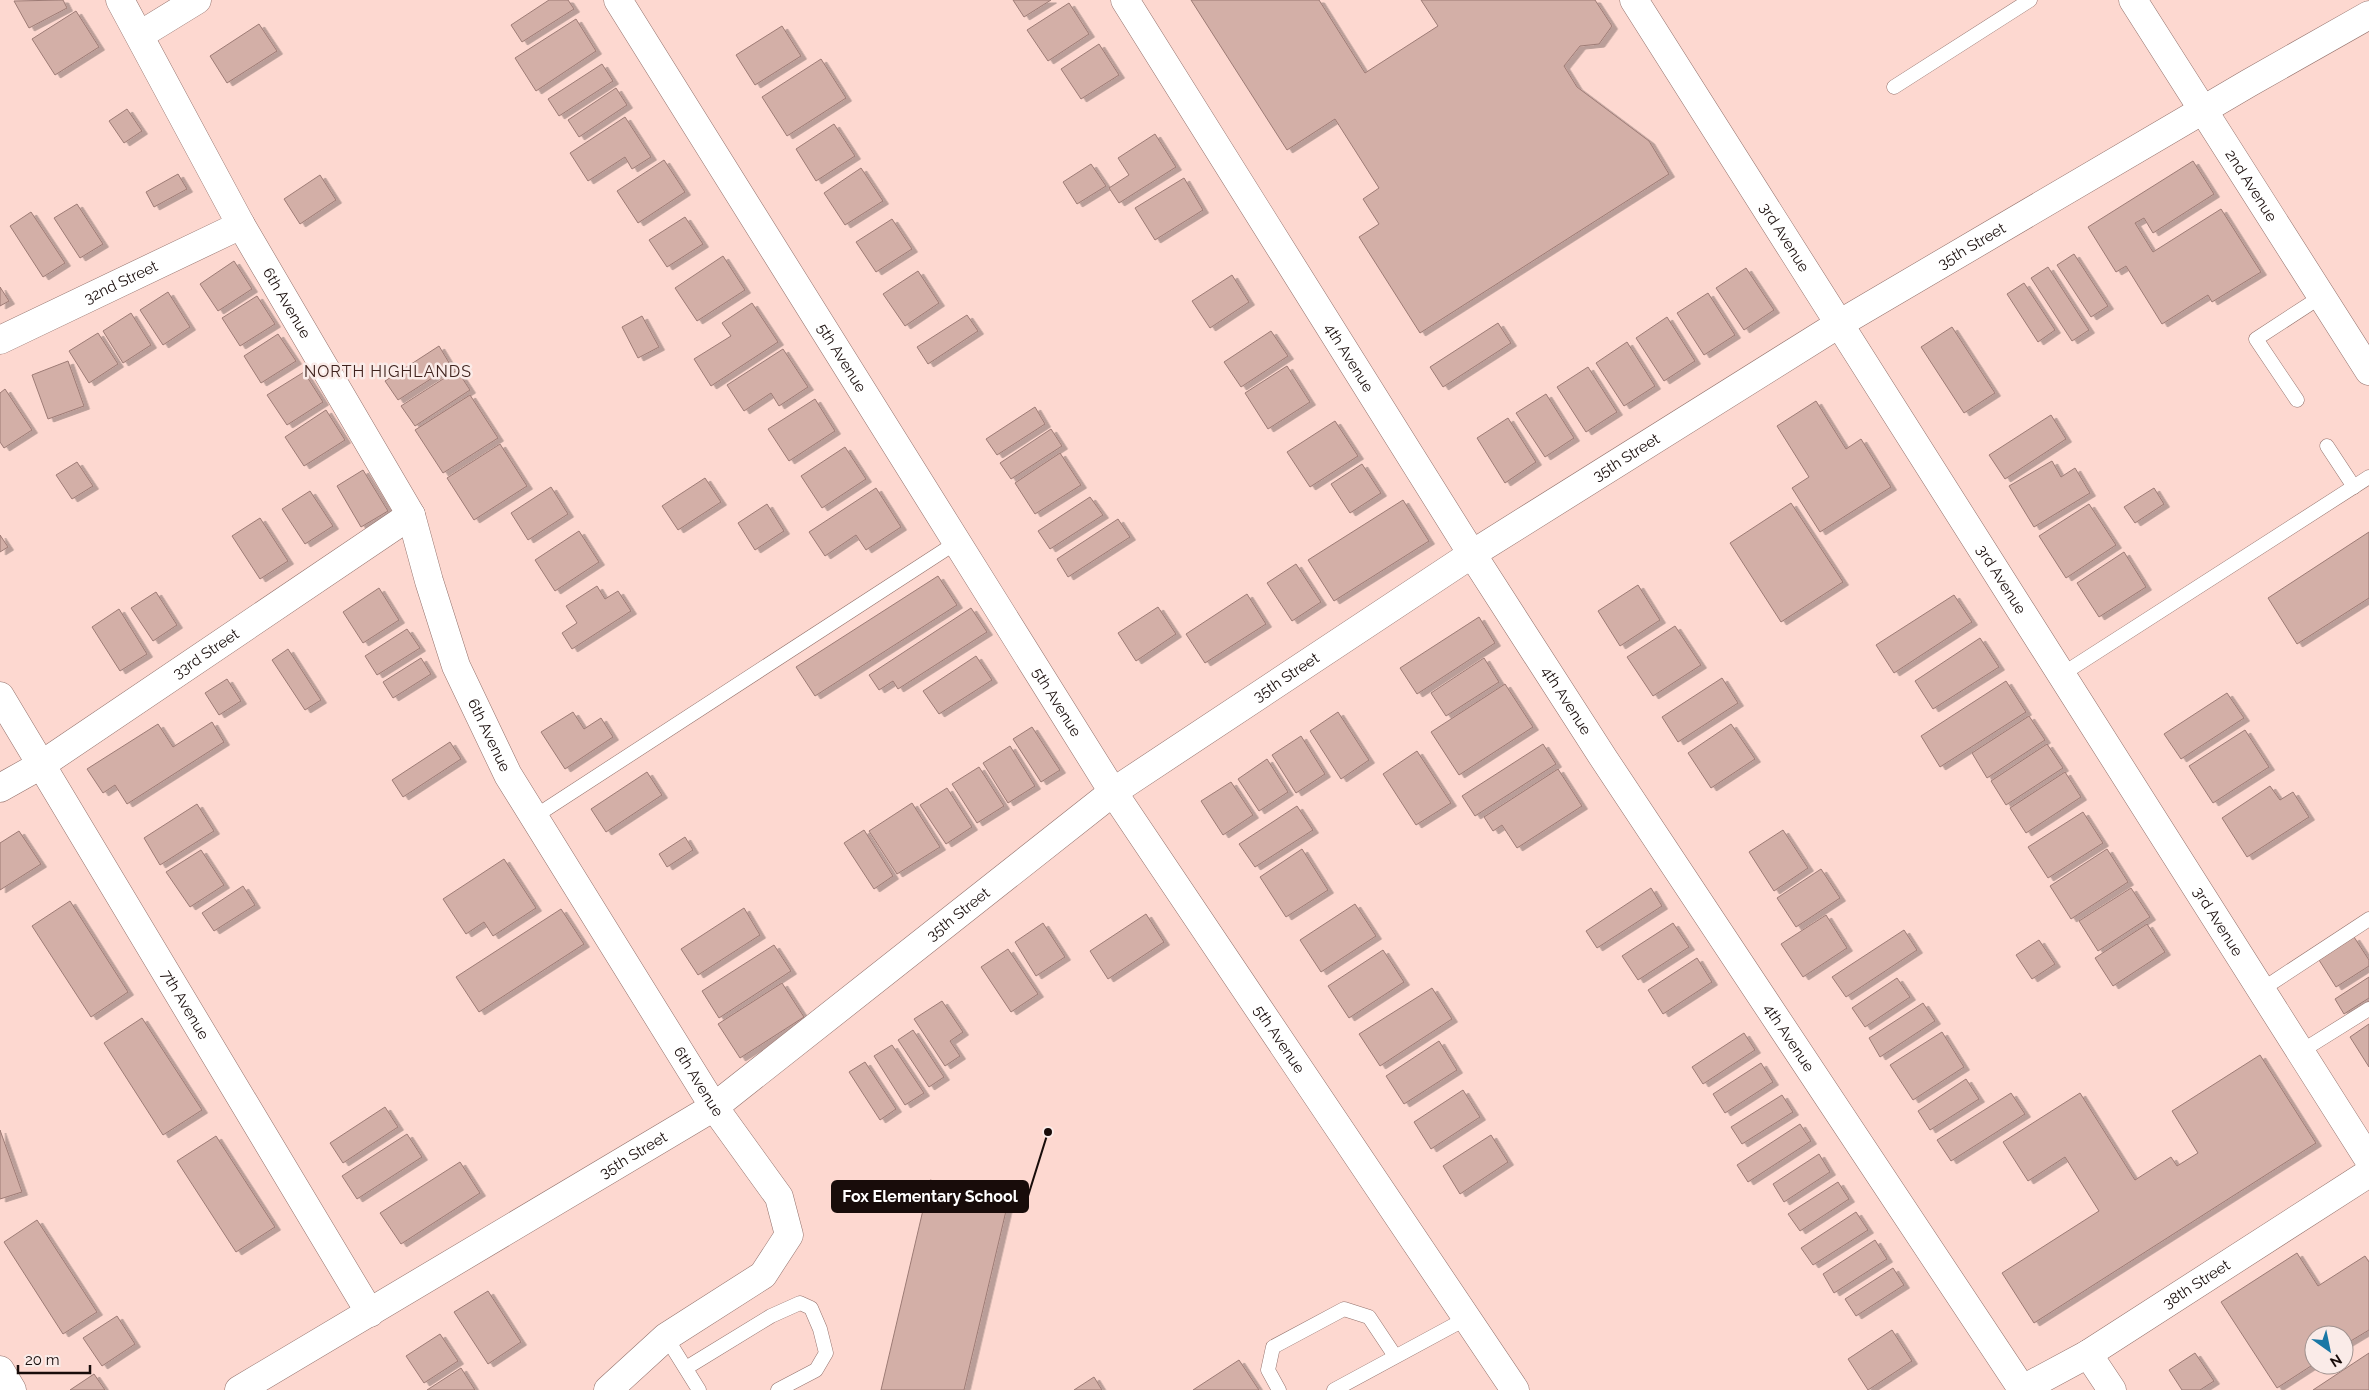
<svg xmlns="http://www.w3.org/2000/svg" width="2369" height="1390" font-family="Raleway,sans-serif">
<defs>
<filter id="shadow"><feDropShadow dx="5.5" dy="3" stdDeviation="0" flood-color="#0004"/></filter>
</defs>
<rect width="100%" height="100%" fill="#fdd8d0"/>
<!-- building -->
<g fill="#d3afa7" stroke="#9d7b75" filter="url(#shadow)">
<polygon points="63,0 67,8 29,28 14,1"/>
<polygon points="549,0 568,0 574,9 522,42 511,25"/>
<polygon points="1013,0 1051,0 1024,17"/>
<polygon points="1191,0 1319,0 1365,73 1438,26 1421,0 1595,0 1612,26 1599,44 1580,46 1564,66 1577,87 1649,141 1669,174 1420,333 1359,237 1379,224 1363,199 1379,188 1335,119 1287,150"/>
<polygon points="1069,3 1089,34 1048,61 1027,30"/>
<polygon points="76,11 99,47 55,75 32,39"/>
<polygon points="576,19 596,51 536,91 515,58"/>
<polygon points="259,24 277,51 227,83 210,56"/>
<polygon points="782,26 801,56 755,85 736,55"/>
<polygon points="1099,44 1119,75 1081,99 1061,69"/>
<polygon points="821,59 846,98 787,136 762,97"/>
<polygon points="602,64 613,81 559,116 548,99"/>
<polygon points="616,88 627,105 579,137 568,120"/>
<polygon points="127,109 142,131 124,143 109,121"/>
<polygon points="625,117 651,157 632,169 625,157 588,181 570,153"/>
<polygon points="834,124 855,156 816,181 796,149"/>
<polygon points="1155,134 1176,167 1119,203 1109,188 1129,175 1118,158"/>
<polygon points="664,160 685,192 638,223 617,191"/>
<polygon points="2193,161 2214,194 2153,233 2144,218 2135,223 2153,252 2221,209 2261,272 2212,302 2208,295 2162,324 2126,266 2116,272 2088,227"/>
<polygon points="1091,164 1106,186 1077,204 1063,182"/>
<polygon points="861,168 883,201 845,225 824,193"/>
<polygon points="178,174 187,189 154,207 146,192"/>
<polygon points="320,175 336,200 300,224 284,199"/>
<polygon points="1184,178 1203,210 1155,240 1135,208"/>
<polygon points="77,204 103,244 80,258 54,218"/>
<polygon points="31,212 65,263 43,277 10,226"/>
<polygon points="685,217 703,244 667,267 649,240"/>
<polygon points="892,219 912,249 876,272 856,242"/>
<polygon points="2074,254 2108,306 2091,317 2057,265"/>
<polygon points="723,256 745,290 697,321 675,288"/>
<polygon points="234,261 252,289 218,311 200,284"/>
<polygon points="2048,267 2089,330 2072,341 2031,278"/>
<polygon points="1746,268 1774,310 1744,330 1716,288"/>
<polygon points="918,271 939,303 905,326 883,294"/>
<polygon points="1232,275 1249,302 1210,328 1192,301"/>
<polygon points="2024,283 2055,330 2038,342 2007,294"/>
<polygon points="0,287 9,301 0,306"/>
<polygon points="168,292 190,327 163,345 140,310"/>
<polygon points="1708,293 1735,335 1704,355 1677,313"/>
<polygon points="257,296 275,324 240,346 222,318"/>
<polygon points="752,303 778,342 711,386 694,359 731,336 722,323"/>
<polygon points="131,313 151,345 123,363 103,331"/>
<polygon points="967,315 978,331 928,364 917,347"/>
<polygon points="642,316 659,347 638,358 622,327"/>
<polygon points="1667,317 1695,361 1664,381 1636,338"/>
<polygon points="1498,323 1511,343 1443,387 1430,367"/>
<polygon points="1952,327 1995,393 1964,413 1921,347"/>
<polygon points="1271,331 1288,356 1241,387 1224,362"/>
<polygon points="98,333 118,364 89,383 69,351"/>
<polygon points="278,334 296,361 261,383 244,356"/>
<polygon points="1627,342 1655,386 1624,406 1596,363"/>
<polygon points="439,346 451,366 398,400 385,381"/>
<polygon points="783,349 808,387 779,406 771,393 744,411 727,385"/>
<polygon points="68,361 84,406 48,419 32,375"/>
<polygon points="1287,366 1310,402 1268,429 1245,393"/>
<polygon points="1588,367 1617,412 1586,432 1557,387"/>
<polygon points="457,370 470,390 415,426 401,406"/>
<polygon points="304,372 323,402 287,425 267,395"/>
<polygon points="5,389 32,430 4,448 0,442 0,393"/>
<polygon points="1546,394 1574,438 1545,457 1516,413"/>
<polygon points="470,395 498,438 443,473 415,430"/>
<polygon points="815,399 835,431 789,461 768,429"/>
<polygon points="1816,401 1846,449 1861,439 1891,487 1820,532 1792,488 1809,477 1777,426"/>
<polygon points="1035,407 1045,424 997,455 986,439"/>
<polygon points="326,410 345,440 304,466 285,437"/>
<polygon points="2051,415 2066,439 2005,479 1989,455"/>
<polygon points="1508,418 1536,462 1505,483 1477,438"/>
<polygon points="1335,421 1358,456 1310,487 1287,452"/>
<polygon points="1051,429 1062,446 1011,479 1000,463"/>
<polygon points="500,444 527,486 474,520 447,478"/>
<polygon points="845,447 866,479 822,508 801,476"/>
<polygon points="1060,453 1081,485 1035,514 1015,483"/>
<polygon points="2052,461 2061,477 2075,468 2090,493 2034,527 2009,486"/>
<polygon points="77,462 93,486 72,499 56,475"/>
<polygon points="1362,464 1381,493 1350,513 1331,484"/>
<polygon points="363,470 388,511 361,527 337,486"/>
<polygon points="705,478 721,502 678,530 662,506"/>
<polygon points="551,487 568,514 528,540 511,513"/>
<polygon points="876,488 901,527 866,550 856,535 825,556 809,532"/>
<polygon points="2154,488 2164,504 2135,523 2124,507"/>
<polygon points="310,491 333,526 305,544 282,509"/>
<polygon points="1090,497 1103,515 1050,549 1038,531"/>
<polygon points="1403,500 1429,541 1334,601 1308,560"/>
<polygon points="1791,503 1843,582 1781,622 1730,543"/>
<polygon points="767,504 784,531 755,550 738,523"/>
<polygon points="2089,504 2116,545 2066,578 2039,536"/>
<polygon points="260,518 288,561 260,579 232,536"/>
<polygon points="1118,519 1130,537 1068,577 1057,559"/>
<polygon points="579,531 599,562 555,591 535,560"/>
<polygon points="2369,532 2369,598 2297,644 2268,598"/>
<polygon points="0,535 8,547 0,552"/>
<polygon points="2124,552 2146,587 2099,617 2077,583"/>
<polygon points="1296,564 1321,602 1292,621 1267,583"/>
<polygon points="938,576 957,605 815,696 796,667"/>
<polygon points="1638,585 1660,620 1620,646 1598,611"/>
<polygon points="597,586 605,599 618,591 631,611 572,649 562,633 577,623 566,606"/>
<polygon points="379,588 399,620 363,643 343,612"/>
<polygon points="156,592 177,625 153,641 131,608"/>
<polygon points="1247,594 1266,624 1205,663 1186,634"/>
<polygon points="1954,595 1972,622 1894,673 1876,645"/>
<polygon points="1158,607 1176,634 1136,661 1118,633"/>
<polygon points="971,608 987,632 898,689 893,681 879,690 869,675"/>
<polygon points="119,609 147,654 120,671 92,627"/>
<polygon points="1479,617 1495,643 1417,694 1400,668"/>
<polygon points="1675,626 1701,665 1653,696 1627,657"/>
<polygon points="407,629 420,648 377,675 365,656"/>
<polygon points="1980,638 1999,667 1933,709 1915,681"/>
<polygon points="288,649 321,700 305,710 272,660"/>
<polygon points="976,656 992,680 939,714 923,691"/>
<polygon points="421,658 431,674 393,698 383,682"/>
<polygon points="1484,658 1499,682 1446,716 1431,693"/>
<polygon points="1722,678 1738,703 1678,742 1662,717"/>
<polygon points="227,679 241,701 219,715 205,693"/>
<polygon points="2006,681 2026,712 1940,767 1921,736"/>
<polygon points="1505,684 1533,727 1459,775 1431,732"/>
<polygon points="2227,693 2244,718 2181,759 2164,734"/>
<polygon points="573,712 584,729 601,718 613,737 565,769 541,732"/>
<polygon points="1338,712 1369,760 1341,779 1310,731"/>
<polygon points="2029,716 2045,740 1987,778 1972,753"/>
<polygon points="212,722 224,742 127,804 115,785 103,793 87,769 158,724 173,747"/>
<polygon points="1731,724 1755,759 1711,788 1688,753"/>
<polygon points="1032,727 1060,770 1041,782 1013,739"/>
<polygon points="2245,730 2269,767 2213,803 2189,766"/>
<polygon points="1301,736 1325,774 1296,793 1272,755"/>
<polygon points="450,742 461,759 403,797 392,780"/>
<polygon points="1543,744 1556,764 1475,816 1462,796"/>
<polygon points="2047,744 2063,768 2006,805 1991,781"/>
<polygon points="1010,746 1035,786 1008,803 983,763"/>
<polygon points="1417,751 1451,803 1416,825 1383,774"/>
<polygon points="1267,759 1288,792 1259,811 1238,779"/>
<polygon points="979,767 1004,806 977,823 952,784"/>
<polygon points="1558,769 1582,806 1517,848 1502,825 1493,831 1484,817"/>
<polygon points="647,772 662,795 606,832 591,809"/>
<polygon points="2065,772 2081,797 2026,833 2010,808"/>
<polygon points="1231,782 1253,815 1223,835 1201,801"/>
<polygon points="2270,786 2280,800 2293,792 2309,817 2247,857 2222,818"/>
<polygon points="947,788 972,827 946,844 920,805"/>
<polygon points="912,803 940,847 897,874 869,831"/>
<polygon points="197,804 214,831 160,865 144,838"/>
<polygon points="1297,806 1313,830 1255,867 1239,844"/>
<polygon points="2083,812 2103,843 2048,878 2028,847"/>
<polygon points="864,830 893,876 874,889 844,843"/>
<polygon points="1783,830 1808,868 1774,891 1749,852"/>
<polygon points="19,831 41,864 0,890 0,843"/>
<polygon points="685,837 693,850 667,867 659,854"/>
<polygon points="1302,849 1328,890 1286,917 1260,877"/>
<polygon points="2107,849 2128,882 2071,919 2050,886"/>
<polygon points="201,850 224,885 190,907 166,872"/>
<polygon points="504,859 536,908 493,936 484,922 466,934 443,899"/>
<polygon points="1821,869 1840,898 1796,927 1777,898"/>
<polygon points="243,886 255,905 214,931 202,913"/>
<polygon points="1651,888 1662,906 1597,948 1586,931"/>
<polygon points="2131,888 2150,917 2098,951 2079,921"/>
<polygon points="70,901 128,992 91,1017 32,926"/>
<polygon points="1355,904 1376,936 1321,972 1300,940"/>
<polygon points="744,908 760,935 698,975 681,949"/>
<polygon points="561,909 584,944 479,1012 456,977"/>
<polygon points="1146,914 1164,942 1108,979 1090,951"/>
<polygon points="1826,915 1847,948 1803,977 1781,944"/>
<polygon points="1043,923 1065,957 1036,976 1015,942"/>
<polygon points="1673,923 1689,947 1638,980 1622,956"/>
<polygon points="2147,924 2165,952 2113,986 2095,958"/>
<polygon points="1904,930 1917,950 1846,997 1832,977"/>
<polygon points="2354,937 2369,960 2369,966 2336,987 2319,960"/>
<polygon points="2039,940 2055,964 2032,979 2016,955"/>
<polygon points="774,945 791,971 719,1018 702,991"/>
<polygon points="1008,949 1038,994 1011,1012 981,967"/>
<polygon points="1383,950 1404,982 1349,1018 1328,986"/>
<polygon points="1697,958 1712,982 1663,1014 1648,990"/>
<polygon points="2369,977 2369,998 2344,1014 2335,999"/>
<polygon points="1897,978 1910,997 1865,1027 1852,1008"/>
<polygon points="782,983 804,1017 740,1058 718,1024"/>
<polygon points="1432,988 1452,1019 1380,1066 1359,1034"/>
<polygon points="942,1001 963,1032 950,1041 960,1056 945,1066 914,1019"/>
<polygon points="1923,1003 1935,1021 1880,1057 1869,1038"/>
<polygon points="142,1018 202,1110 163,1135 104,1043"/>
<polygon points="2369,1024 2369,1067 2350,1037"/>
<polygon points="913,1030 944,1077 929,1087 898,1040"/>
<polygon points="1942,1032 1964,1067 1913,1100 1890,1065"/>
<polygon points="1744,1033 1755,1050 1703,1084 1692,1067"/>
<polygon points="1439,1041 1457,1070 1404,1104 1386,1076"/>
<polygon points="892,1045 924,1093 905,1105 874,1056"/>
<polygon points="2260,1055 2316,1143 2034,1323 2002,1273 2099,1211 2065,1157 2028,1181 2003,1142 2080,1093 2135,1180 2171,1157 2177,1166 2198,1153 2172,1111"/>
<polygon points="865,1062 896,1109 880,1120 849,1072"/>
<polygon points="1761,1063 1773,1082 1725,1113 1713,1094"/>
<polygon points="1966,1079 1979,1099 1930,1130 1918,1111"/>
<polygon points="1463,1090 1480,1117 1431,1149 1414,1122"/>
<polygon points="2011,1093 2025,1114 1951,1161 1937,1140"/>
<polygon points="1782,1095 1793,1112 1742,1144 1731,1127"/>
<polygon points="385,1107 398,1127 343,1163 330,1143"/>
<polygon points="1800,1124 1811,1141 1748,1182 1737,1165"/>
<polygon points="0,1130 22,1192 0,1199"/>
<polygon points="407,1134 422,1157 357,1199 342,1176"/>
<polygon points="1491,1135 1508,1162 1460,1194 1443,1166"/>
<polygon points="216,1136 275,1227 236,1252 177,1161"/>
<polygon points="1819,1154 1830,1172 1784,1202 1773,1184"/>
<polygon points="460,1162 480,1193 401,1244 380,1213"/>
<polygon points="930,1180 1009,1198 964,1390 881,1390"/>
<polygon points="1838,1182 1849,1199 1800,1231 1788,1214"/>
<polygon points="1856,1212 1868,1230 1813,1265 1801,1248"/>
<polygon points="37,1220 97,1312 63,1334 4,1242"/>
<polygon points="1875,1240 1887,1259 1834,1293 1823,1274"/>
<polygon points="2297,1253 2318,1286 2365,1256 2369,1262 2369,1330 2344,1345 2344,1335 2314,1335 2314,1364 2277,1388 2221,1302"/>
<polygon points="1893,1268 1904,1285 1856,1316 1845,1299"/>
<polygon points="488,1291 521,1342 488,1364 454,1312"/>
<polygon points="117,1316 135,1344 102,1366 83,1338"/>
<polygon points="1892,1330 1912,1361 1868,1390 1848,1359"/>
<polygon points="440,1334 458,1361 424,1383 406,1356"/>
<polygon points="2195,1353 2214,1381 2200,1390 2182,1390 2169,1370"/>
<polygon points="2369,1353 2369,1390 2313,1390"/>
<polygon points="1239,1360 1259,1390 1193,1390"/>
<polygon points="461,1368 475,1390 427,1390"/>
<polygon points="94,1374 105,1390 70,1390"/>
<polygon points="1094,1377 1102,1390 1074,1390"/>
</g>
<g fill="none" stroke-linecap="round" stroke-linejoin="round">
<!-- lane casing -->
<g stroke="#93716b" stroke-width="15">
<g id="lane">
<polyline points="1894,87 2030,0"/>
<polyline points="2297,400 2256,339 2322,296"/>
<polyline points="2327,446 2354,487"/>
<polyline points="2061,675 2369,477"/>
<polyline points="534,817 957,542"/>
<polyline points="2261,990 2369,919"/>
<polyline points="2300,1052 2369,1009"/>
<polyline points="666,1337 699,1390"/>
<polyline points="686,1368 771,1316 800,1303 811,1308 820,1329 826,1353 816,1370 778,1390"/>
<polyline points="1279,1390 1268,1370 1273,1347 1344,1309 1369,1317 1395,1356"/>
<polyline points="1334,1390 1467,1318"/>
</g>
</g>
<!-- street casing -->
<g stroke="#93716b" stroke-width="29">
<g id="street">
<path id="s1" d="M 120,0 L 241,225 L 411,515 L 429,581 L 456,666 L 508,775 L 714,1107 L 779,1197 L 789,1235 L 763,1275 L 666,1337 L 608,1390"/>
<path id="s2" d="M 618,0 L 1113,792 L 1515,1390"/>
<path id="s3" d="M 1125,0 L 1472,554 L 1604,759 L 2022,1389"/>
<path id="s4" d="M 1634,0 L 2369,1160"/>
<polyline points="140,35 197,0"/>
<path id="s5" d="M 0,340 L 241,225"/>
<path id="s6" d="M 0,696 L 370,1313"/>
<path id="s7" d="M 0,788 L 41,765 L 411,515"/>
<polyline points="2088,1354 2112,1390"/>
<polyline points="0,1370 12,1390"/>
<path id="s8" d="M 239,1390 L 714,1107 L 1113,792 L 1472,554 L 1839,324 L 2249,83 L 2369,15"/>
<path id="s9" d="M 2021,1390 L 2088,1354 L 2369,1173"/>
</g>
</g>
<!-- secondary casing -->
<g stroke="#93716b" stroke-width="29">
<g id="secondary">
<path id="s10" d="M 2133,0 L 2369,371"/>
</g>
</g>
<!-- lane -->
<use href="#lane" stroke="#fff" stroke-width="14"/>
<!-- street -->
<use href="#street" stroke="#fff" stroke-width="28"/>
<!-- secondary -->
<use href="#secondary" stroke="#fff" stroke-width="28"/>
</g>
<g text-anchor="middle" stroke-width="5" stroke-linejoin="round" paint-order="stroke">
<!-- street labels -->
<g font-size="15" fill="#180c0a" stroke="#faebe8">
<text dy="5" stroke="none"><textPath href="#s10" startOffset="220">2nd Avenue</textPath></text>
<text dy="5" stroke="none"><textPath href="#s4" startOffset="281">3rd Avenue</textPath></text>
<text dy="5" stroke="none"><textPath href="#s8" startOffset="2079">35th Street</textPath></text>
<text dy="5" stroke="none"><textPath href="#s5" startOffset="134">32nd Street</textPath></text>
<text dy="5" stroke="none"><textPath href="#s1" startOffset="346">6th Avenue</textPath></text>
<text dy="5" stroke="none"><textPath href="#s2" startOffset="422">5th Avenue</textPath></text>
<text dy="5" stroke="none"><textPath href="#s3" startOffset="422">4th Avenue</textPath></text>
<text dy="5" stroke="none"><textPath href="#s8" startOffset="1674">35th Street</textPath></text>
<text dy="5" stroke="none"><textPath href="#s4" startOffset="686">3rd Avenue</textPath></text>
<text dy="5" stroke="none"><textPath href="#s7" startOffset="246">33rd Street</textPath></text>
<text dy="5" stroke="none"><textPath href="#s8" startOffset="1269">35th Street</textPath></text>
<text dy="5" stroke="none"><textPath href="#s3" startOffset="828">4th Avenue</textPath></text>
<text dy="5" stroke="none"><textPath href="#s2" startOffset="828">5th Avenue</textPath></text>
<text dy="5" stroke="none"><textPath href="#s1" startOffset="826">6th Avenue</textPath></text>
<text dy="5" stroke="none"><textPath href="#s8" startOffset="864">35th Street</textPath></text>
<text dy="5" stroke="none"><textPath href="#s4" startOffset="1091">3rd Avenue</textPath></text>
<text dy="5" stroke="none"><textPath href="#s6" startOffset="360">7th Avenue</textPath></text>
<text dy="5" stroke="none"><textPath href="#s3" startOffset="1232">4th Avenue</textPath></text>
<text dy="5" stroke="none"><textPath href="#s2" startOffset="1232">5th Avenue</textPath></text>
<text dy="5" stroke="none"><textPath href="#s1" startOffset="1231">6th Avenue</textPath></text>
<text dy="5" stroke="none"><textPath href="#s8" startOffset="459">35th Street</textPath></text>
<text dy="5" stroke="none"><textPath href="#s9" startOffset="205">38th Street</textPath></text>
</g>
<!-- neighbourhood labels -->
<g font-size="16" letter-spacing="1" fill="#3f231e" stroke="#faebe8">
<text x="388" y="377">NORTH HIGHLANDS</text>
</g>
</g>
<!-- callouts -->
<path fill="none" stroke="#180c0a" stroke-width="2" d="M1048 1132L1028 1196"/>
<circle fill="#180c0a" stroke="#faebe8" stroke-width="2" cx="1048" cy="1132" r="5"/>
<rect fill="#180c0a" stroke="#180c0a" stroke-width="2" x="832" y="1181" width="196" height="31" rx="5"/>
<g font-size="16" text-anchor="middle" font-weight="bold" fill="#fff">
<text x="930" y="1202">Fox Elementary School</text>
</g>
<!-- north arrow -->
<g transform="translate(2329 1350) rotate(147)"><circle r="24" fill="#faebe8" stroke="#a0928f"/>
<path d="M0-4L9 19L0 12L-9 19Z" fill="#1977a5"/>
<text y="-8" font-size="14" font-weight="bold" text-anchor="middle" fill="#180c0a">N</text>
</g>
<!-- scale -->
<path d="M18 1365v8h72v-8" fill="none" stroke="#180c0a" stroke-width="2.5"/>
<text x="25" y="1365" font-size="15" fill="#180c0a" stroke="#faebe8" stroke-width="4" paint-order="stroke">20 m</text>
</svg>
